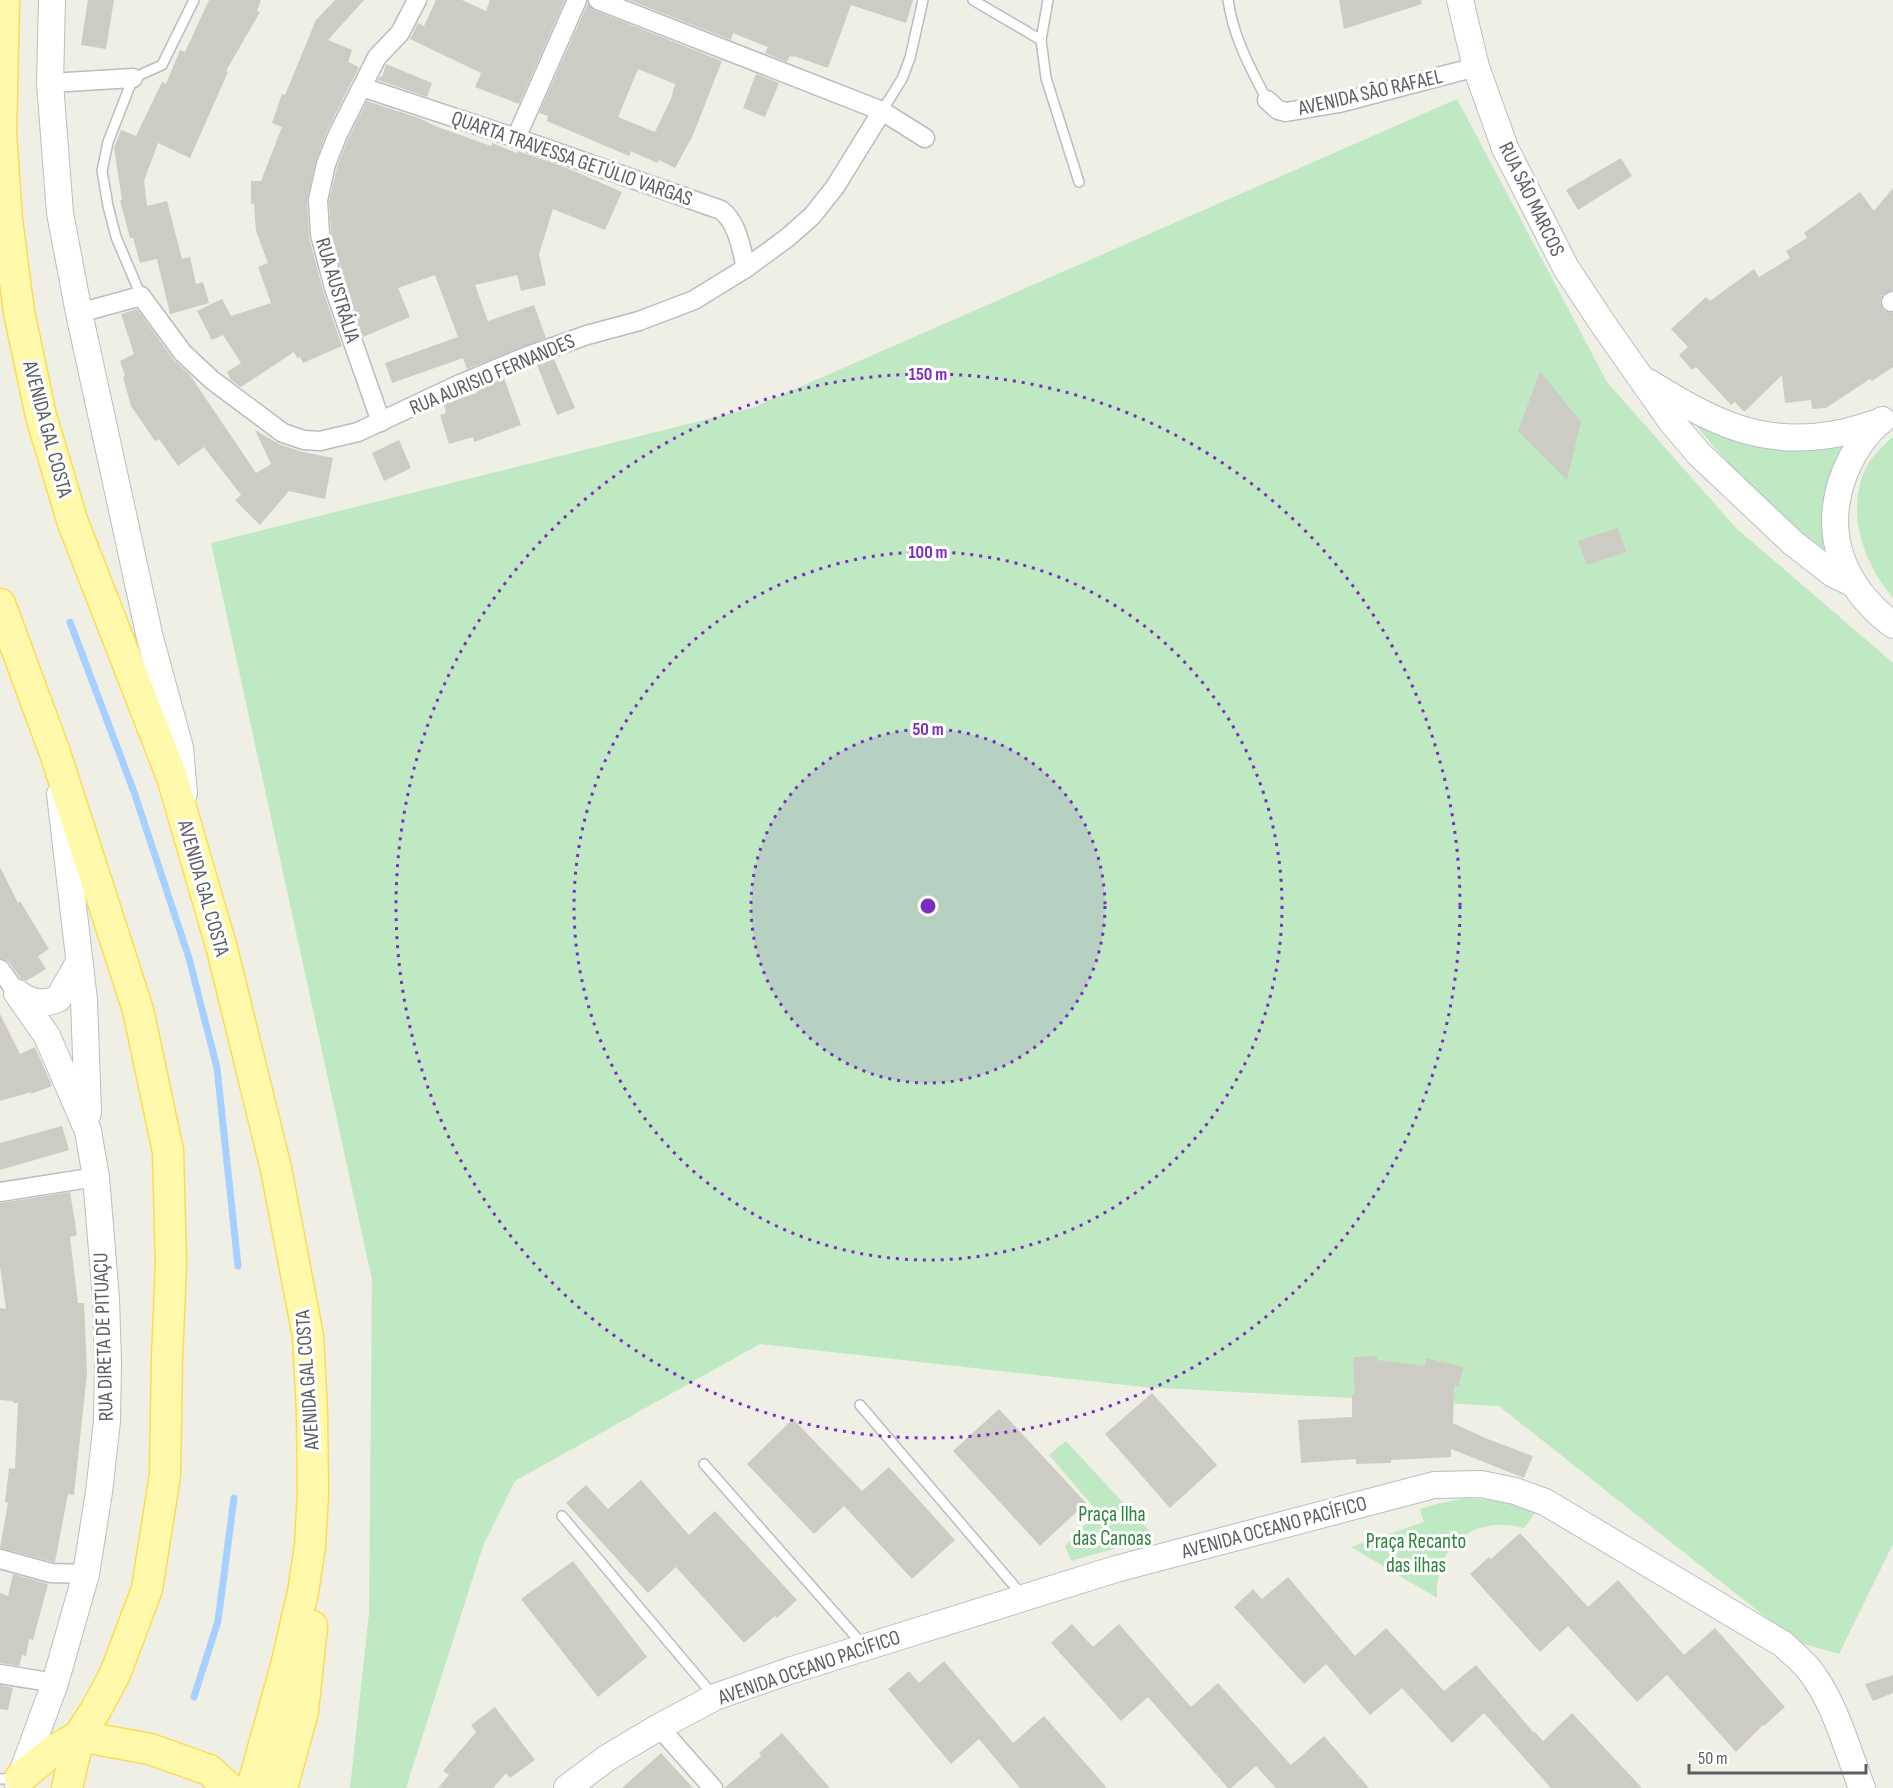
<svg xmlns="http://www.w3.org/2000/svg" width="1893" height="1788" font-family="'Sofia Sans Condensed',sans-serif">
<rect width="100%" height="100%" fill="#f0efe5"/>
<!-- green -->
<g fill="#bfe9c3">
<polygon points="1457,99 1607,382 1736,528 1893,663 1893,1544 1839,1654 1797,1642 1499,1406 1143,1387 760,1344 515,1481 483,1546 406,1788 350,1788 369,1613 372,1280 211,543 752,408"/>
<path d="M 1696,425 L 1721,434 L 1847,443 L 1833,561 C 1782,521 1737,476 1696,425 Z"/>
<path d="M 1893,436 L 1893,598 C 1865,564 1846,517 1864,472 C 1869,459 1883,446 1893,436 Z"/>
<polygon points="1066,1441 1155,1537 1071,1561 1065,1546 1097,1511 1049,1455"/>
<path d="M 1466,1498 L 1502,1501 L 1535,1513 L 1524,1528 C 1473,1515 1435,1545 1437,1598 L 1351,1547 L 1424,1522 L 1420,1509 L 1436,1504 Z"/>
</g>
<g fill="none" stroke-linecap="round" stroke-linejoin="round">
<!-- stream -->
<g stroke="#a6d0ff" stroke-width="7">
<polyline points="70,622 134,792 189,958 217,1068 238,1266"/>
<polyline points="194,1697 218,1621 234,1498"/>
</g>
</g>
<!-- building -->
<g fill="#cdccc4" fill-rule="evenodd">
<polygon points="88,0 114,0 106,49 81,45"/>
<polygon points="209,0 261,0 257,11 260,12 226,71 228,72 190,158 158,143 144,181 147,206 167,201 182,259 190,257 196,284 203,282 209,303 170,314 157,259 140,263 133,238 130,238 120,200 122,200 114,148 121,130 136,136 162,82 166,84 180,50 185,52"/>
<polygon points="335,0 364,0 328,40 352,50 348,62 359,67 328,129 316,160 307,201 309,237 323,291 342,346 303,363 300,357 297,358 294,352 241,387 231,380 227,372 241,363 223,335 212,340 197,311 222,299 231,316 271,303 258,267 268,263 256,231 254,204 251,204 251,181 261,181 282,127 272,123 282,94 285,95 316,20"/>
<polygon points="436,0 462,0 486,11 490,0 565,0 519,104 475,87 481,73 410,39 418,23 424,26"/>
<polygon points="629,0 913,0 906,23 851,5 828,68 794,56 793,57 790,56 787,62 765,53 768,47 733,33 731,40"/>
<polygon points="1339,0 1421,0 1422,4 1344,29"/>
<path d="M 588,3 L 594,10 L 722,61 L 693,135 L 675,168 L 659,160 L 657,163 L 631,151 L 629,156 L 547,121 L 548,116 L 539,113 ZM 638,69 L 675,84 L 671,99 L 655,132 L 618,117 Z"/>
<polygon points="386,64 432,83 427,97 378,80 380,76 382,77"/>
<polygon points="756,74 779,83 765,117 743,108"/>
<polygon points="367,101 419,118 435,126 491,146 492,143 517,153 518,151 567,168 622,192 605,230 553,209 539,254 546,285 521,291 517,275 475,285 488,321 534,305 546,338 467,369 463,358 392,383 385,363 458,337 435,275 398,288 410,317 363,337 345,285 331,232 329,201 337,167 348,139"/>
<polygon points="1621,158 1632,176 1578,210 1566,190"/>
<polygon points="1893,188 1893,290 1882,295 1880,302 1884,311 1893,313 1893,367 1872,381 1870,379 1826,408 1812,409 1811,400 1785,403 1782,375 1744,412 1735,402 1731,405 1696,367 1692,370 1679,355 1688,347 1671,329 1706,297 1710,301 1754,269 1759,277 1790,258 1786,251 1807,238 1804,233 1860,192 1874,211"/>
<polygon points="137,309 174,360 190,375 256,473 271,464 255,430 279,444 299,451 333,458 325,499 289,491 260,525 235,500 241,495 204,447 178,466 159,439 155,441 131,406 123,377 125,376 120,361 134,354 121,314"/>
<polygon points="554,359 575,408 557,415 537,365"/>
<polygon points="1540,371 1581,422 1567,480 1518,431"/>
<polygon points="504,378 521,425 474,442 473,437 449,444 440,415 446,413 444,404 477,393 476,390"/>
<polygon points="399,440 411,468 384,481 372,453"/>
<polygon points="1618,528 1626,552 1587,565 1578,541"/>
<polygon points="0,867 18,903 20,901 49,949 38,956 46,969 26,981 21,979 9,962 0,958"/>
<polygon points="0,1014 20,1054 35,1047 52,1086 31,1094 31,1092 0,1101"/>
<polygon points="62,1126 69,1150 0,1170 0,1143"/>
<polygon points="70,1192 77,1235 70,1237 78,1303 84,1303 87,1373 74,1495 68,1494 55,1562 53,1562 0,1548 8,1503 5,1502 9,1468 15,1469 18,1403 13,1403 13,1401 0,1400 0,1308 6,1309 0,1266 0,1203"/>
<polygon points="1377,1356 1377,1360 1425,1366 1426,1358 1463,1367 1459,1386 1454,1385 1453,1423 1485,1438 1533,1456 1524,1478 1451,1449 1451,1457 1391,1460 1391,1463 1356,1464 1356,1459 1301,1463 1298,1420 1352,1417 1352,1395 1355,1395 1353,1357"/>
<polygon points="1152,1393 1217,1465 1170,1508 1105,1434"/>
<polygon points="999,1409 1086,1503 1040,1546 953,1451"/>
<polygon points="793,1419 862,1491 889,1467 955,1540 912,1579 844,1506 814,1534 747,1464"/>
<polygon points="641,1480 689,1535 715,1511 797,1600 777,1618 775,1616 744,1643 676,1567 648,1593 566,1503 586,1485 608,1509"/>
<polygon points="1520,1533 1588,1607 1618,1580 1684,1655 1715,1628 1785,1707 1764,1726 1763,1725 1736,1752 1667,1675 1637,1702 1568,1626 1540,1652 1470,1574 1489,1557 1491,1559"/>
<polygon points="573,1561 647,1657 598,1697 521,1599"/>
<polygon points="13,1574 48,1584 33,1640 29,1639 26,1656 22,1655 19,1666 0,1663 0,1593 8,1596"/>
<polygon points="1288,1577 1355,1656 1386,1628 1444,1691 1476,1665 1534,1733 1535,1732 1543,1741 1572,1713 1642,1788 1551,1788 1484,1713 1452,1743 1402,1688 1370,1715 1326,1664 1304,1684 1234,1607 1253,1589 1262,1599"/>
<polygon points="1072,1624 1093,1647 1119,1624 1191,1707 1218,1683 1291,1765 1324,1736 1369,1788 1276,1788 1256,1766 1231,1788 1228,1788 1148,1697 1121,1721 1051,1643"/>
<polygon points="944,1661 1013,1743 1044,1716 1107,1788 1020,1788 979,1739 951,1764 888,1689 909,1671 919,1683"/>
<polygon points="1893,1675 1893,1693 1873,1701 1865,1684"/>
<polygon points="0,1685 13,1688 8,1710 0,1709"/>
<polygon points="495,1707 535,1760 510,1778 506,1773 493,1788 438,1788 449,1775 443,1771 476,1732 471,1725"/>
<polygon points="782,1733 830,1788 724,1788 761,1756 759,1753"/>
<polygon points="661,1753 693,1788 622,1788"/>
</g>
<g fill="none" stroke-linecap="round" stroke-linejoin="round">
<!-- lane casing -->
<g stroke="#b9bcc2" stroke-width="12">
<g id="lane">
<polyline points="973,0 1041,40"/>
<polyline points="1048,0 1041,40 1046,78 1079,182"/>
<path d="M 1228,0 C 1233,36 1250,68 1267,100"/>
<polyline points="882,111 902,79 910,58 923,0"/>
<polyline points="141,296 116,237 108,206 102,171 108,142 133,78 162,65 194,0"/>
<polyline points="860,1405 1022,1595"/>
<polyline points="704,1464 863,1645"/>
<polyline points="562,1516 713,1695"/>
<polyline points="0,1779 17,1778"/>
</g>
</g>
<!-- street casing -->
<g stroke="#b9bcc2" stroke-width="21">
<g id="street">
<polyline points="598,0 882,111 925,138"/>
<polyline points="50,83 133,78"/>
<path d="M 362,87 L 516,138 L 721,210 C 738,223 741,248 746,268"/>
<polyline points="1267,100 1278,110 1286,112 1339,103 1476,67"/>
<polyline points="516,138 577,0"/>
<polyline points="1891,302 1893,301"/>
<polyline points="79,313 141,296 183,353 212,380 283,433 304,440 320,441 358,432 460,384 525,357 587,335 639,321 694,300 746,268 787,238 812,216 835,187 882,111"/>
<polyline points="381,422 334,288 320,234 318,200 326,164 338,134 377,57 400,33 417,0"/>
<polyline points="0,969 17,993"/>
<polyline points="0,1192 96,1177"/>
<polyline points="0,1559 51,1573 86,1574"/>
<polyline points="0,1674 55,1683"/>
<polyline points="659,1727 713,1788"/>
</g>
</g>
<!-- secondary casing -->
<g stroke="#babdc4" stroke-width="28">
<g id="secondary">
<polyline points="52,0 50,83 60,213 79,313 150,638 180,748 184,793"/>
<polyline points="1460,0 1476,67 1505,148 1566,268 1603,324 1671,421 1699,454 1793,543 1833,574 1852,583"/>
<path d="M 1648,382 C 1710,420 1759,448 1835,434 C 1850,432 1865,426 1880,422"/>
<path d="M 1882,420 C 1866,433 1853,453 1845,472 C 1821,533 1842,586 1893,625"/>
<polyline points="60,794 84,1000 88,1113"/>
<polyline points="17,993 47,1036 88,1131 96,1177 106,1299 108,1362 107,1421 99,1492 86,1574 55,1683 18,1784"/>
<path d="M 17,993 C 32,1003 42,1005 58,999 L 78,964"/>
<path d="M 567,1788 L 607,1758 L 659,1727 L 715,1697 L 789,1671 L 1116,1569 L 1434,1485 L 1481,1484 L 1515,1491 L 1545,1502 L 1783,1644 C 1791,1652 1800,1659 1807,1667 C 1834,1699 1847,1749 1862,1788"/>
</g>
</g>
<!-- primary casing -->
<g stroke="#fddc51" stroke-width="33">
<g id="primary">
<polyline points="4,0 1,134 7,220 19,312 41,416 73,523 172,777 222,949 276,1169 308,1336 312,1412 313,1493 310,1546 303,1592 286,1666 252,1788"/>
<polyline points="0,604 55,753 138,1010 168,1151 171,1264 167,1358 165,1475 147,1589 115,1674 95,1711 79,1736 67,1788"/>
<polyline points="20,1778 53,1751 79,1736 150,1749 209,1770 229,1788"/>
<polyline points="282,1788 303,1711 312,1626"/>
</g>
</g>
<!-- lane -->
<use href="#lane" stroke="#fff" stroke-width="9"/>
<!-- street -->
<use href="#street" stroke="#fff" stroke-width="18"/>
<!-- secondary -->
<use href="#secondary" stroke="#fff" stroke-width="26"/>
<!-- primary -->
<use href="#primary" stroke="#fff9ab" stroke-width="30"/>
</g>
<!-- distance rings -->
<circle cx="928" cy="906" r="177" fill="#7b2cbf" fill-opacity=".12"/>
<g fill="none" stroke="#7b2cbf" stroke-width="3" stroke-dasharray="3 6">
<circle cx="928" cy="906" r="177"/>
<circle cx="928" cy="906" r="354"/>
<circle cx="928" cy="906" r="532"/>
</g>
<g text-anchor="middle" stroke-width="6" stroke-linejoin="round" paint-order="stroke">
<!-- street labels -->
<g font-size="21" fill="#5c6066" stroke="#fff">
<text transform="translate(1370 92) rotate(-13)" y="7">AVENIDA SÃO RAFAEL</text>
<text transform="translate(572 158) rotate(19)" y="7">QUARTA TRAVESSA GETÚLIO VARGAS</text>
<text transform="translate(1532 199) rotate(64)" y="7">RUA SÃO MARCOS</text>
<text transform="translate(338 290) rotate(73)" y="7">RUA AUSTRÁLIA</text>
<text transform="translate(492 374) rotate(-23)" y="7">RUA AURISIO FERNANDES</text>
<text transform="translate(48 429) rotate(75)" y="7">AVENIDA GAL COSTA</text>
<text transform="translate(204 888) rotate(74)" y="7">AVENIDA GAL COSTA</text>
<text transform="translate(103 1337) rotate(-92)" y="7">RUA DIRETA DE PITUAÇU</text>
<text transform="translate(307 1380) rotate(-94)" y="7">AVENIDA GAL COSTA</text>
<text transform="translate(1274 1527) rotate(-15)" y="7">AVENIDA OCEANO PACÍFICO</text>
<text transform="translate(809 1667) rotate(-19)" y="7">AVENIDA OCEANO PACÍFICO</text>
</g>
<!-- park labels -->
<g font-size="21" fill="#2e843a" stroke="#fff">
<text x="1112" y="1521">Praça Ilha<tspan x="1112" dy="24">das Canoas</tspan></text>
<text x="1416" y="1548">Praça Recanto<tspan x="1416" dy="24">das ilhas</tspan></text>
</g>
</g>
<circle cx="928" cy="906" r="9" fill="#7b2cbf" stroke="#fff" stroke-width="3"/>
<g font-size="18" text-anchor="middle" font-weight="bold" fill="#7b2cbf" stroke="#fff" stroke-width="6" stroke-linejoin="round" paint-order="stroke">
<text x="928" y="380">150 m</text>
<text x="928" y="558">100 m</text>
<text x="928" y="735">50 m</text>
</g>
<!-- scale -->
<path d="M1689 1764v9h177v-9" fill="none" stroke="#5c6066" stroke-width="3"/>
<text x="1698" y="1764" font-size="18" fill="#5c6066" stroke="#ffffff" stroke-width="4.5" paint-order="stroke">50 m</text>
</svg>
